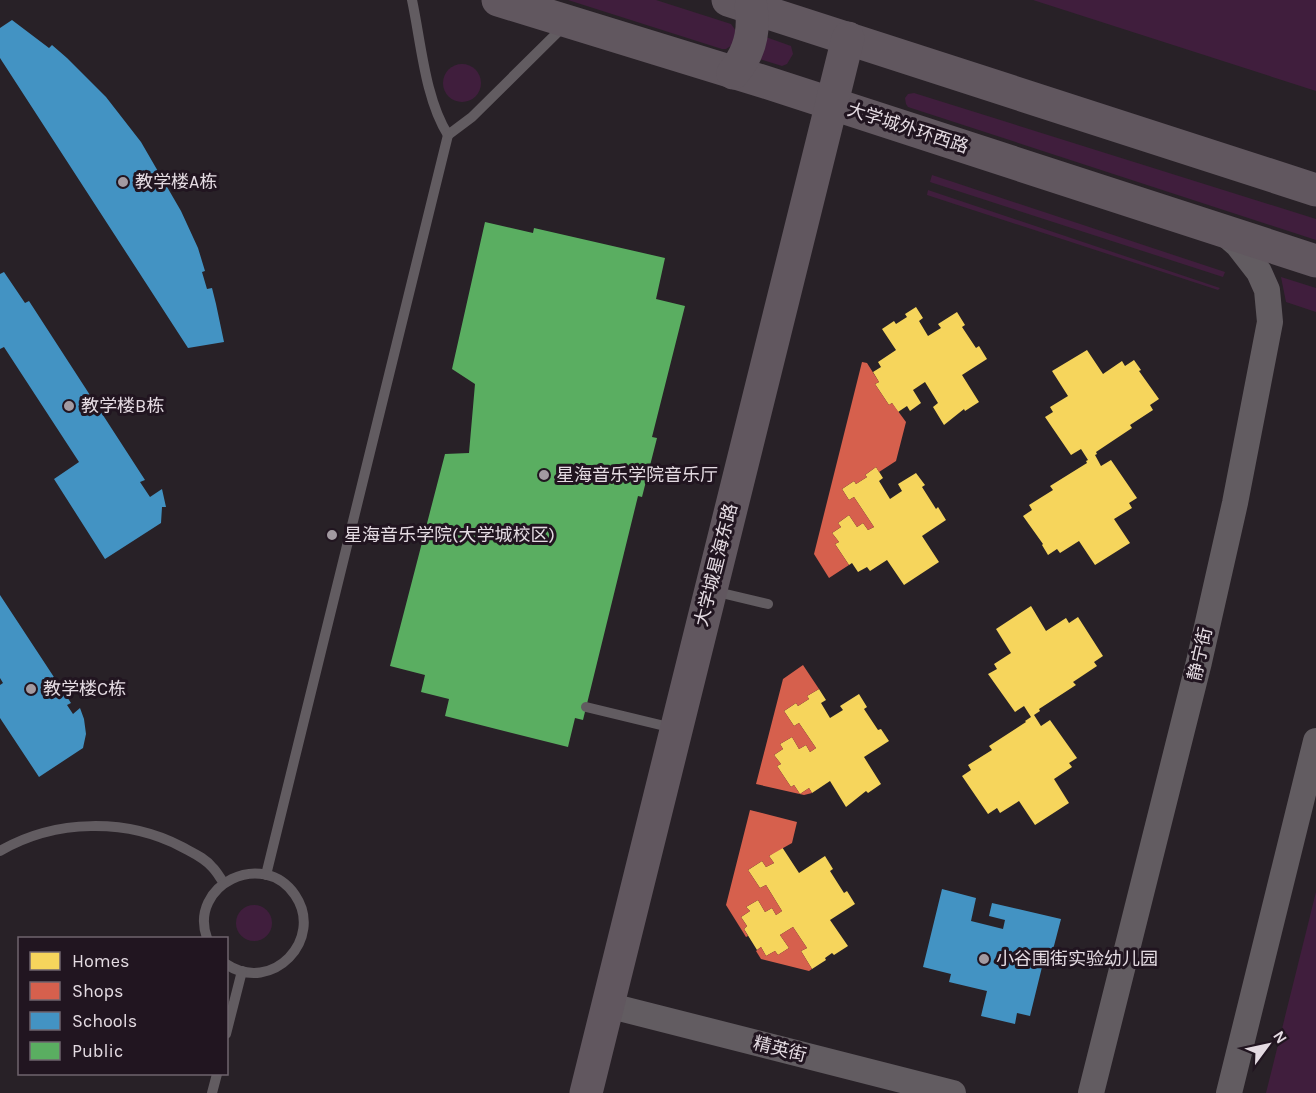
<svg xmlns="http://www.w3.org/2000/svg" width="1316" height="1093" font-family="Karla,'Noto Sans SC',sans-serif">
<rect width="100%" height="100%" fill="#282127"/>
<!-- green -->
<g fill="#401e3d">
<polygon points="568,0 656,0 731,24 736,31 732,45 726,49 722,49"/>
<polygon points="1033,0 1316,0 1316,91"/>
<polygon points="763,36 791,46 793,54 787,64 782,66 756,58"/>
<circle cx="462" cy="83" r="19"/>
<polygon points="914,93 1316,219 1316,240 908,107 906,104 905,98 908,94"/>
<polygon points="932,175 1225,272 1223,277 930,182"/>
<polygon points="928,190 1220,288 1218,290 927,195"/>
<polygon points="1281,277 1316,288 1316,312 1286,302"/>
<polygon points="1316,892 1316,1093 1266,1093"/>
<circle cx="254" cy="923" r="18"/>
</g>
<!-- homes -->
<g fill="#f6d55c">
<polygon points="916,307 923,318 919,321 928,336 941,328 938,324 957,312 965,325 962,327 976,348 979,346 987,359 962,375 979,402 965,411 964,409 944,425 933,407 938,403 925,382 913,390 921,403 910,411 907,406 898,412 892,403 889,405 875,384 879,382 873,372 881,367 878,362 896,350 882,329 894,321 896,324 907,317 905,314"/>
<polygon points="1087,350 1103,374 1122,361 1125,366 1134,360 1141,370 1139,371 1159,399 1150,405 1153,410 1130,425 1132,428 1096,452 1097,454 1095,455 1101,466 1111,460 1137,498 1129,503 1132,508 1114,519 1130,543 1095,565 1079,541 1060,553 1057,549 1048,555 1042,545 1043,544 1023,516 1032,510 1029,505 1053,490 1050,486 1087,463 1086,461 1088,460 1081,449 1071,455 1045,417 1053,412 1050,407 1068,396 1052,371"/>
<polygon points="876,467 883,478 879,481 890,499 902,491 898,484 916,473 925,485 922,487 936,509 938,507 946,520 922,536 939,562 904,585 887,560 870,571 867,567 858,572 852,563 849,565 835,544 839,542 832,533 841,527 838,523 849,515 857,527 863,523 868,530 874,527 854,497 849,500 842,489 854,481 856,484 867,477 865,475"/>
<polygon points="1031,606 1046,631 1066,618 1069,623 1078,617 1103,656 1094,662 1097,666 1073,682 1076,685 1039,709 1040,711 1034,715 1041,726 1050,720 1077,758 1069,763 1072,767 1054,779 1069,803 1035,825 1019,801 1000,813 997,808 988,814 962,776 971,770 968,765 992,750 989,746 1026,722 1025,721 1031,717 1024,706 1015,712 988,674 997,669 994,664 1011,653 996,629"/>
<polygon points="819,689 826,700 821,703 830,718 843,710 840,706 859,694 867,707 864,709 878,730 881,729 889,741 864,757 881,784 868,793 866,791 846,807 830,781 812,793 809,788 800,794 794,785 791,787 777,766 781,764 774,755 783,749 780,744 792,737 799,749 806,745 810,752 816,748 799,723 794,726 784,711 796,703 798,706 809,699 807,696"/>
<polygon points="782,847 799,873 825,856 833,869 830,871 844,893 847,891 855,904 830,920 848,946 834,955 832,953 825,958 826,960 812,969 801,951 807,948 793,927 780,935 789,948 778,955 775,951 766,956 761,947 757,950 744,929 747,926 741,917 750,911 746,907 758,900 765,912 772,908 776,915 782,911 766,885 760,888 748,870 762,861 766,867 774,863 769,856"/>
</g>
<!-- shops -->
<g fill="#d6604d">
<polygon points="862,362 867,363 879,382 875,384 889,405 892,403 906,422 896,461 879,472 876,467 865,475 867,477 856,484 854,481 842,489 849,500 854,497 874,527 868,530 863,523 857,527 849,515 838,523 841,527 832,533 839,542 835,544 849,565 829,578 814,554"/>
<polygon points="803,665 819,689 807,696 809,699 798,706 796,703 784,711 794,726 799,723 816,748 810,752 806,745 799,749 792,737 780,744 783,749 774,755 781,764 777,766 791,787 794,785 800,794 809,788 812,793 804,795 756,784 783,679"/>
<polygon points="750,810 797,822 792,843 769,856 774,863 766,867 762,861 748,870 760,888 766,885 782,911 776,915 772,908 765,912 758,900 746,907 750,911 741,917 747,926 744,929 748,936 746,937 726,905"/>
<polygon points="793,927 807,948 801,951 812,969 809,971 761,959 756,951 761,947 766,956 775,951 778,955 789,948 780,935"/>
</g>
<!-- schools -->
<g fill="#4393c3">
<polygon points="12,20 49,48 52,45 67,58 106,97 141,142 181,211 198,248 205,271 202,272 207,289 212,288 216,304 224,342 188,348 0,58 0,28"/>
<polygon points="4,272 25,303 29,301 145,480 140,482 150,497 162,489 166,507 162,507 161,523 105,559 54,479 79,462 4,347 0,349 0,274"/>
<polygon points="0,595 71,703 67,705 73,714 80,708 84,719 86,734 83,748 39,777 0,718 0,685 3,683 0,678"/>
<polygon points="942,889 976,898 971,921 1003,929 1005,920 989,916 992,903 1061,919 1049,965 1043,963 1030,1016 1017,1013 1015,1024 981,1016 987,991 949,982 951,974 923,967"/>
</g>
<!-- public -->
<polygon fill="#5aae61" points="485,222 533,233 534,228 665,258 656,299 685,306 652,437 657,438 642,497 638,496 583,720 575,718 568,747 445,716 449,699 421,692 425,675 390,666 445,454 469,453 475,384 452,369"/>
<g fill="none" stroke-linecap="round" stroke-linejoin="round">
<!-- service -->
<g stroke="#625c61" stroke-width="10">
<path d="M 412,0 C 421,42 425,99 448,135 L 472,117 L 564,26"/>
<polyline points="713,591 768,604"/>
<polyline points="586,707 673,728"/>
<path d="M 0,851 C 55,819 127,818 182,847 C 193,853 205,858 213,868 C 217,872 220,878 224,883"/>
<polyline points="266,875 448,135"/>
<path d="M 207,938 C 188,885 263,848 295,895 C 325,939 272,995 226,964"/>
<polyline points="226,1034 242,971"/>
<polyline points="212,1093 217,1074"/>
</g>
<!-- tertiary -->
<g stroke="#625c61" stroke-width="26">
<polyline points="607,1005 953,1093"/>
<polyline points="1091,1093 1199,662 1235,503 1270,322 1267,290 1259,272 1238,245 1223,232"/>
<polyline points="1229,1093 1316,741"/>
</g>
<!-- primary -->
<g stroke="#61575f" stroke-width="33">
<polyline points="498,0 765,82 1316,261"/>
<polyline points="728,0 1316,190"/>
<path d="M 733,73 C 749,54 755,31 751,7"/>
<polyline points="586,1093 848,38"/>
</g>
</g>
<!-- markers -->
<g fill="#a29aa1" stroke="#211520" stroke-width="2">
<circle cx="123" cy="182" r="6"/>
<circle cx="69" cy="406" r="6"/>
<circle cx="544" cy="475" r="6"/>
<circle cx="332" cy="535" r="6"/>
<circle cx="31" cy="689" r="6"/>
<circle cx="984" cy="959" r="6"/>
</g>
<g text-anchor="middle" stroke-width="6" stroke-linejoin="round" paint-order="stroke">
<!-- street labels -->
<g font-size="18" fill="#e4dbe2" stroke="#211520">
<text transform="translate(908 128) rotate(18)" y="6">大学城外环西路</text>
<text transform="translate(716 565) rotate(-76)" y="6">大学城星海东路</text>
<text transform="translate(1200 654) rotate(-77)" y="6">静宁街</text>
<text transform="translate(780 1049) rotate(14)" y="6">精英街</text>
</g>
<!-- poi labels -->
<g font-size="18" fill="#e4dbe2" stroke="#211520" text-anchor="start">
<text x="135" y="188">教学楼A栋</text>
<text x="81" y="412">教学楼B栋</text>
<text x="556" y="481">星海音乐学院音乐厅</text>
<text x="344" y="541">星海音乐学院(大学城校区)</text>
<text x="43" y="695">教学楼C栋</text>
<text x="996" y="965">小谷围街实验幼儿园</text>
</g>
</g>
<!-- legend -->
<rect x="18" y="937" width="210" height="138" fill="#211520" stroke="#6f646e" stroke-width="1.5"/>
<rect x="30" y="952" width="30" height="18" fill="#f6d55c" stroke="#6f646e" stroke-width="1.5"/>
<text x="72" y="967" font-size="18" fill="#e4dbe2">Homes</text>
<rect x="30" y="982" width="30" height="18" fill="#d6604d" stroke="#6f646e" stroke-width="1.5"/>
<text x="72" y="997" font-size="18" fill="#e4dbe2">Shops</text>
<rect x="30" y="1012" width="30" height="18" fill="#4393c3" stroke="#6f646e" stroke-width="1.5"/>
<text x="72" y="1027" font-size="18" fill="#e4dbe2">Schools</text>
<rect x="30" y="1042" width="30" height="18" fill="#5aae61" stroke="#6f646e" stroke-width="1.5"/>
<text x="72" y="1057" font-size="18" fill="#e4dbe2">Public</text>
<!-- north arrow -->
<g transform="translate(1268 1045) rotate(57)" stroke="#211520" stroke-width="4.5" paint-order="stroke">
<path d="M0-4.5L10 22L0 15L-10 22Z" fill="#e4dbe2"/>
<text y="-9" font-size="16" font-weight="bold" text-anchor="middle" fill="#e4dbe2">N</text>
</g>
</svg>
